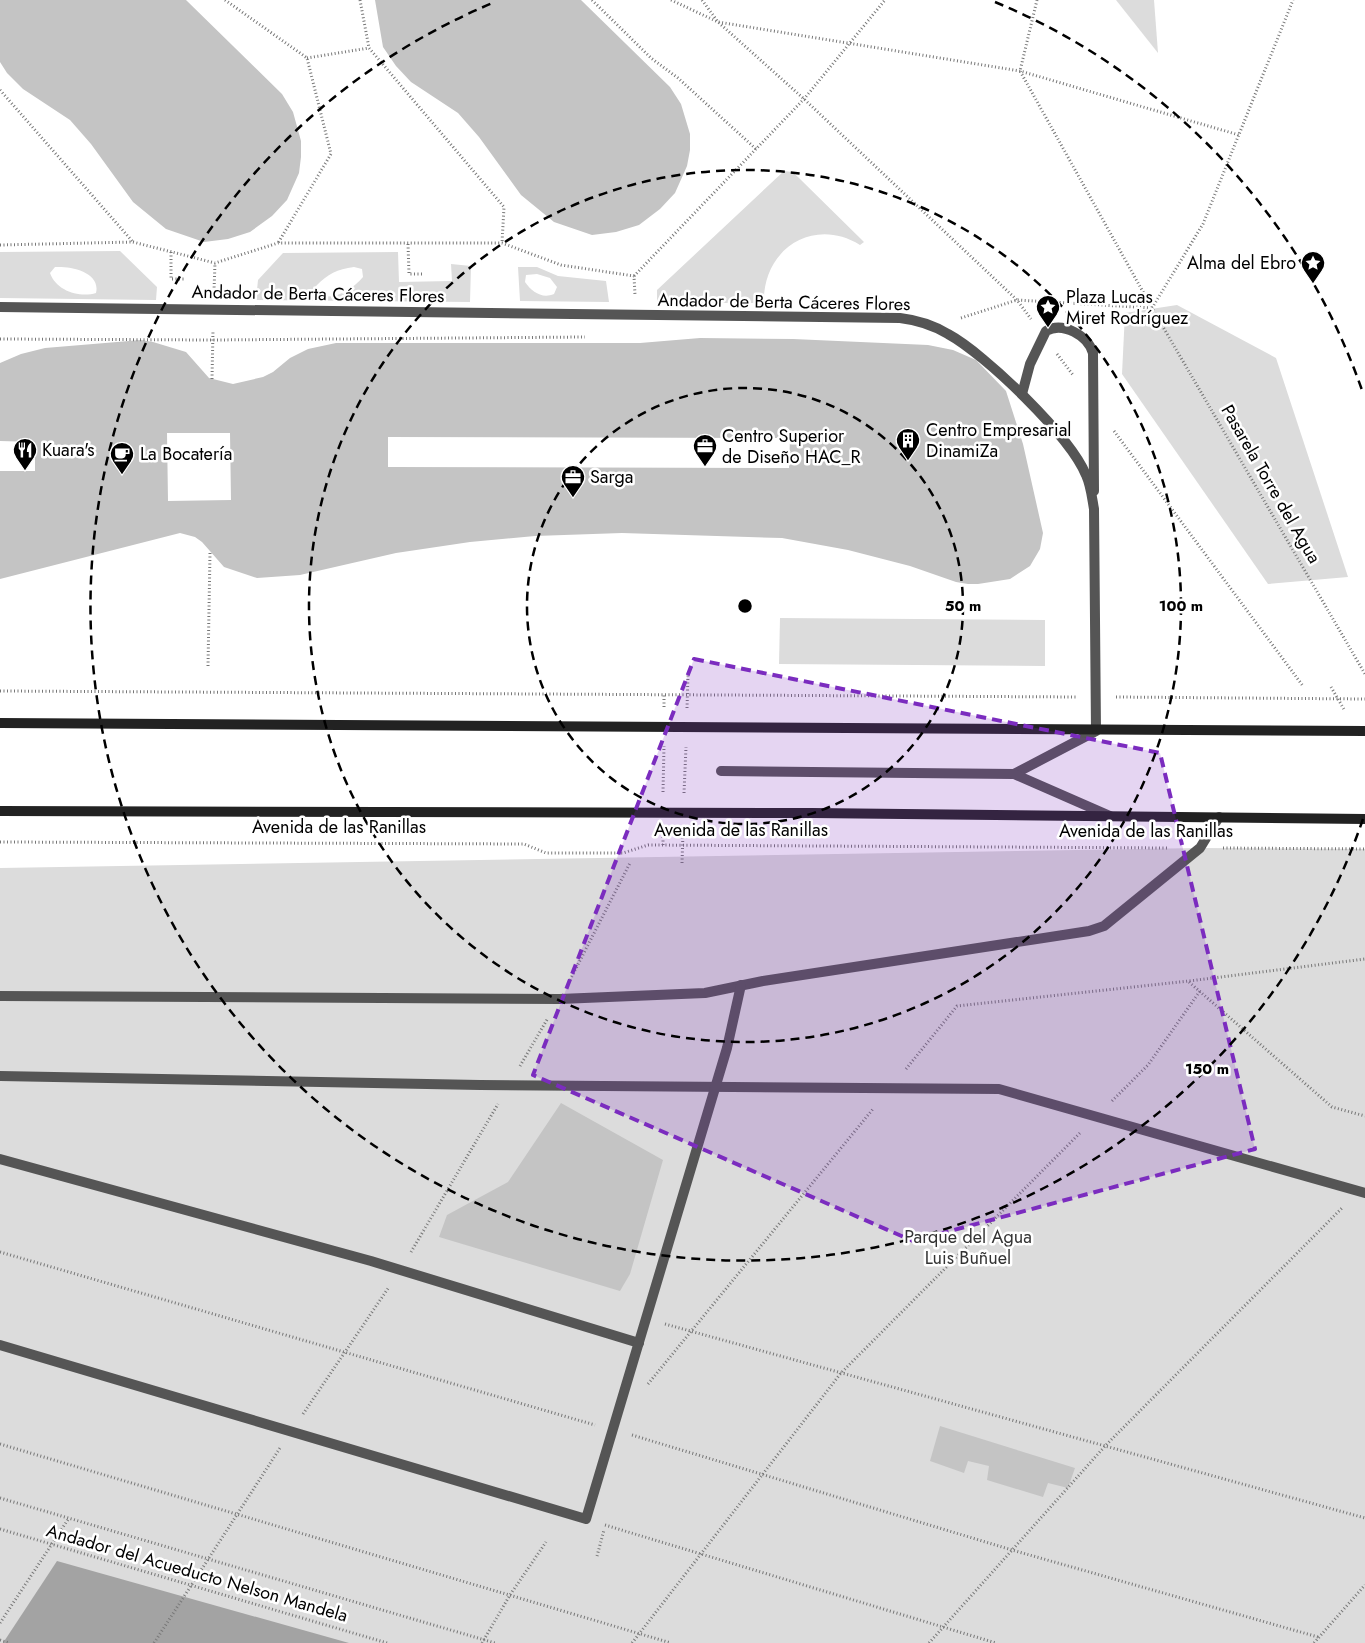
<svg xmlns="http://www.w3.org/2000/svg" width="1365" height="1643" font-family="Jost,sans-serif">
<rect width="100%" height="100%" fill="#fff"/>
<!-- green -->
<g fill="#dcdcdc" fill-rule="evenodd">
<polygon points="1116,0 1154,0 1158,53"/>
<path d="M 784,171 L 792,172 L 798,177 L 864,242 L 860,245 C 813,216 762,250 764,303 L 657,303 L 657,290 Z"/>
<path d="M 120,251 L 157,287 L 156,300 L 0,298 L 0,252 ZM 55,267 C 71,266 101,272 96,293 C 80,298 56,291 50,273 Z"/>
<path d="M 398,252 L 399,282 L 452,281 L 451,264 L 471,266 L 470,302 L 256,300 L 258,280 L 283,253 ZM 354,267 L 362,269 L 363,277 C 352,290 333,302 315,294 L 316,286 C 328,274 337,269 354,267 Z"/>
<path d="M 518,267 L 537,267 L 558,276 L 606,281 L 609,302 L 520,301 ZM 537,274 L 550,278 L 557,287 L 554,294 C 542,299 532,292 525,282 L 526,275 Z"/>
<polygon points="1177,305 1276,358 1348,577 1268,584 1122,374 1125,313"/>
<polygon points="780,618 1045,620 1045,666 779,664"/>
<polygon points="1200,848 1365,849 1365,1643 0,1643 0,868"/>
</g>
<!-- water -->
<polygon fill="#a3a3a3" points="57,1561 349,1643 3,1643"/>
<!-- building -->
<g fill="#c4c4c4" fill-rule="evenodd">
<polygon points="0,0 186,0 282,94 293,112 301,141 301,157 299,173 287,200 272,216 250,232 228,239 204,242 166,229 133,202 91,144 70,120 23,89 7,73 0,62"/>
<polygon points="375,0 581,0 670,87 681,104 690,134 690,150 687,166 675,193 660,209 639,225 616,232 592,235 554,222 521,195 479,137 458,113 411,82 396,66 383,47"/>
<path d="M 700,338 L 793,339 L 928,345 L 953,350 L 976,360 L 1006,391 L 1023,444 L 1043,533 L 1040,549 L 1030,566 L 1010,579 L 978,584 L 968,584 L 956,582 L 910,566 L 848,550 L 782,538 L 622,533 L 535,536 L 470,542 L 396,553 L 300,575 L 257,578 L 224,567 L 202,542 L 195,537 L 180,533 L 0,579 L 0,471 L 35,471 L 35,442 L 0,441 L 0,363 L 21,354 L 45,348 L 141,340 L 153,342 L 186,352 L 209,378 L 233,384 L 263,377 L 273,372 L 290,358 L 308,349 L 336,343 L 640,343 ZM 167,433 L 230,433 L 231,500 L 168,501 ZM 388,437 L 790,438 L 789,468 L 388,467 Z"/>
<polygon points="561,1103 663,1160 630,1274 620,1291 439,1237 447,1215 508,1182"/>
<polygon points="940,1426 1075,1468 1068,1488 1048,1483 1043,1497 987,1480 989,1466 968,1461 964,1473 930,1461"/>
</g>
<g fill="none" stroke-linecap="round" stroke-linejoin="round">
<!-- path -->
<g stroke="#777" stroke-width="3" stroke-dasharray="1 2.5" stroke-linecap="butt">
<polyline points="225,0 307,58 331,154 278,243"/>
<polyline points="360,0 369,48 504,207 502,243"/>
<polyline points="592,0 651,58 678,78 756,149"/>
<polyline points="671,0 718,22 1020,71 1239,135"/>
<polyline points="702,0 718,22 804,99 1017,300 1031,319"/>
<polyline points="1037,0 1020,71 1152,308 1365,674"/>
<polyline points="307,58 369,48"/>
<polyline points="0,90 133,242"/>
<polyline points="408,244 409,274 422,274"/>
<polyline points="0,245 133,242 215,263 278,243 502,243 561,265 634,276 635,295"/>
<polyline points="171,252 171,279 184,279"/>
<polyline points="634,276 804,99 885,0"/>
<polyline points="214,291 215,263"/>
<polyline points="1152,308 1203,224 1293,0"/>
<polyline points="961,318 1017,300 1152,308"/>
<polyline points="0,339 212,340 585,337"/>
<polyline points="1057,354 1073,375"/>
<polyline points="212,379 213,330"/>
<polyline points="1114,431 1303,686"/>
<polyline points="208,666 210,553"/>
<polyline points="1331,687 1345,711"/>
<polyline points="0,691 1077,697"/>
<polyline points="1116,697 1365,699"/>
<polyline points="664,707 664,694"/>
<polyline points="687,708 688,675"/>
<polyline points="663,792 664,746"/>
<polyline points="684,793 686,747"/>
<polyline points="0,842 524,844 546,853 623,853 648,845 1169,848"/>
<polyline points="663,845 663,831"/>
<polyline points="1223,848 1365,849"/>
<polyline points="682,863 683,832"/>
<polyline points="570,980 630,863"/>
<polyline points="1189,982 1332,1107 1365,1116"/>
<polyline points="520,1066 548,1018"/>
<polyline points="906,1069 957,1006 1189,981 1365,959"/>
<polyline points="1112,1101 1148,1065 1200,991"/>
<polyline points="0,1252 595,1425"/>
<polyline points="411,1252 498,1104"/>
<polyline points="665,1324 1365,1518"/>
<polyline points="648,1384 873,1109"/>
<polyline points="303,1414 389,1287"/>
<polyline points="632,1435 1012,1550 1318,1637"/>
<polyline points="0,1444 671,1643"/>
<polyline points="0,1498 495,1643"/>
<polyline points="605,1525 996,1643"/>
<polyline points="597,1556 604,1530"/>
<polyline points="0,1623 69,1518"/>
<polyline points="0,1640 9,1643"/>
<polyline points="154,1643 280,1448"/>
<polyline points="482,1643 510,1595 546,1542"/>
<polyline points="632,1643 841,1373 1081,1132"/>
<polyline points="929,1643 1106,1445 1343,1207"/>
<polyline points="1314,1643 1365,1585"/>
</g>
<!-- service -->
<g stroke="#555" stroke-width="10">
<path d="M 0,307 L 900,318 C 917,320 933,325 948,334 C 985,354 1070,436 1086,475 C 1091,486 1092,498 1094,509 L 1096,731 L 1014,774"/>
<path d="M 1022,394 L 1030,364 L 1046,331 C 1063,321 1088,336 1093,353 L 1094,491"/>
<polyline points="721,771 1014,774 1110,816"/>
<polyline points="0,996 560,999 705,993 763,981 1089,931 1104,926 1200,848 1219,817"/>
<polyline points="0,1076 480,1085 999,1089 1365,1193"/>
<polyline points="0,1159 371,1261 639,1343"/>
<polyline points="0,1345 586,1519 727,1048 741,985"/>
</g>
<!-- secondary -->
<g stroke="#222" stroke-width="10">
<polyline points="0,723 1365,731"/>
<polyline points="0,811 812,813 1365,819"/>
</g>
<!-- path-bridge -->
<polyline stroke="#777" stroke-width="3" stroke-dasharray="1 2.5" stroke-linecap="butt" points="0,1529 387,1643"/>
</g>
<!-- marked area -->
<path fill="#7b2cbf" fill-opacity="0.2" stroke="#7b2cbf" stroke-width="4" stroke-dasharray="10 6" stroke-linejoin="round" d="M 694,659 L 1160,753 L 1255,1149 L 913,1241 L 533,1075 Z"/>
<!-- distance rings -->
<g fill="none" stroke="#000" stroke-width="2.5" stroke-dasharray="9 6">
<circle cx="745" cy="606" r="218"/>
<circle cx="745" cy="606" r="436"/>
<path d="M1363 819A654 654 0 1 1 495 2M995 2A654 654 0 0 1 1363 393"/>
</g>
<!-- icons -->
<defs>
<g id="sight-pin" transform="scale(1.25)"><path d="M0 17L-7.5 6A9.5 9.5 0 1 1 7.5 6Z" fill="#000" stroke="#fff"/><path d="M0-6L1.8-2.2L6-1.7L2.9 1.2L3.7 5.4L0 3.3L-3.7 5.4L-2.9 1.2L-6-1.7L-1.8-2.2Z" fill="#fff"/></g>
<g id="building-pin" transform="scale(1.25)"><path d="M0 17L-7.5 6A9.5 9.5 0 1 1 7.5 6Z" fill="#000" stroke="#fff"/><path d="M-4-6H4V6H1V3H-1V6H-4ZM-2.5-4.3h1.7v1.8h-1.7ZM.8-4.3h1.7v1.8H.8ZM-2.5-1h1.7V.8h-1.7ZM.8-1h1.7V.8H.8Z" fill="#fff"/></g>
<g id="office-pin" transform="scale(1.25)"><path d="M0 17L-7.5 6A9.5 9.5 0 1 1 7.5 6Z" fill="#000" stroke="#fff"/><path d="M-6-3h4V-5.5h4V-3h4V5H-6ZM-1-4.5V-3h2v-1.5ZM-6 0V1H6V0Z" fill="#fff"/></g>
<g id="restaurant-pin" transform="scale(1.25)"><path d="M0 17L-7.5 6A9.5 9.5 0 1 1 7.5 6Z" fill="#000" stroke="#fff"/><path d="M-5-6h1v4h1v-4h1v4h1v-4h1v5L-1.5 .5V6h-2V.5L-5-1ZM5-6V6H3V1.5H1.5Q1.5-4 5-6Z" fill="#fff"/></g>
<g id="cafe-pin" transform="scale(1.25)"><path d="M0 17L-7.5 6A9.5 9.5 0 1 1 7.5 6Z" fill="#000" stroke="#fff"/><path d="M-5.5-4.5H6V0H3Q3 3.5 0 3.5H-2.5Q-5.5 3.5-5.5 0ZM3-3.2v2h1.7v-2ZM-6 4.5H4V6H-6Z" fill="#fff"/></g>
</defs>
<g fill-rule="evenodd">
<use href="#sight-pin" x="1313" y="263"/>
<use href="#sight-pin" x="1048" y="307"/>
<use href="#building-pin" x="908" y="440"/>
<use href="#office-pin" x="705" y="446"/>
<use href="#restaurant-pin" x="25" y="450"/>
<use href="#cafe-pin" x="122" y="454"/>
<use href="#office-pin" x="573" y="477"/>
</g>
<g text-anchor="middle" stroke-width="5" stroke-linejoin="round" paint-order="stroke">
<!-- poi labels -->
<g font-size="18" fill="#000" stroke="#fff" text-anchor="start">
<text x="1296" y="269" text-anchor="end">Alma del Ebro</text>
<text x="1066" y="303">Plaza Lucas<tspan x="1066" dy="21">Miret Rodríguez</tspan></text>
<text x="926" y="436">Centro Empresarial<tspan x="926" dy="21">DinamiZa</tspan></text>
<text x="722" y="442">Centro Superior<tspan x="722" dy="21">de Diseño HAC_R</tspan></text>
<text x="42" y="456">Kuara's</text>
<text x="140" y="460">La Bocatería</text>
<text x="590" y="483">Sarga</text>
</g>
<!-- street labels -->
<g font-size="18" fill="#000" stroke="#fff">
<text transform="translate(318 294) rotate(1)" y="6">Andador de Berta Cáceres Flores</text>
<text transform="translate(784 302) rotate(1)" y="6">Andador de Berta Cáceres Flores</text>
<text transform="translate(1271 484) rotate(60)" y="6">Pasarela Torre del Agua</text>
<text x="339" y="833">Avenida de las Ranillas</text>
<text x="741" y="836">Avenida de las Ranillas</text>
<text x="1146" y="837">Avenida de las Ranillas</text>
<text transform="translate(197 1573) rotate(16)" y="6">Andador del Acueducto Nelson Mandela</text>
</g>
<!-- park labels -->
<g font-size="18" fill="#333" stroke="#fff">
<text x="968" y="1243">Parque del Agua<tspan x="968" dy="21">Luis Buñuel</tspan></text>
</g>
</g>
<circle cx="745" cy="606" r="8" fill="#000" stroke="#fff" stroke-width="2.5"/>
<g font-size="15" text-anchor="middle" font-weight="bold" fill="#000" stroke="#fff" stroke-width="5" stroke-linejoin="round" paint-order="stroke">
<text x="963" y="611">50 m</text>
<text x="1181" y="611">100 m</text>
<text x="1207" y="1074">150 m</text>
</g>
</svg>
